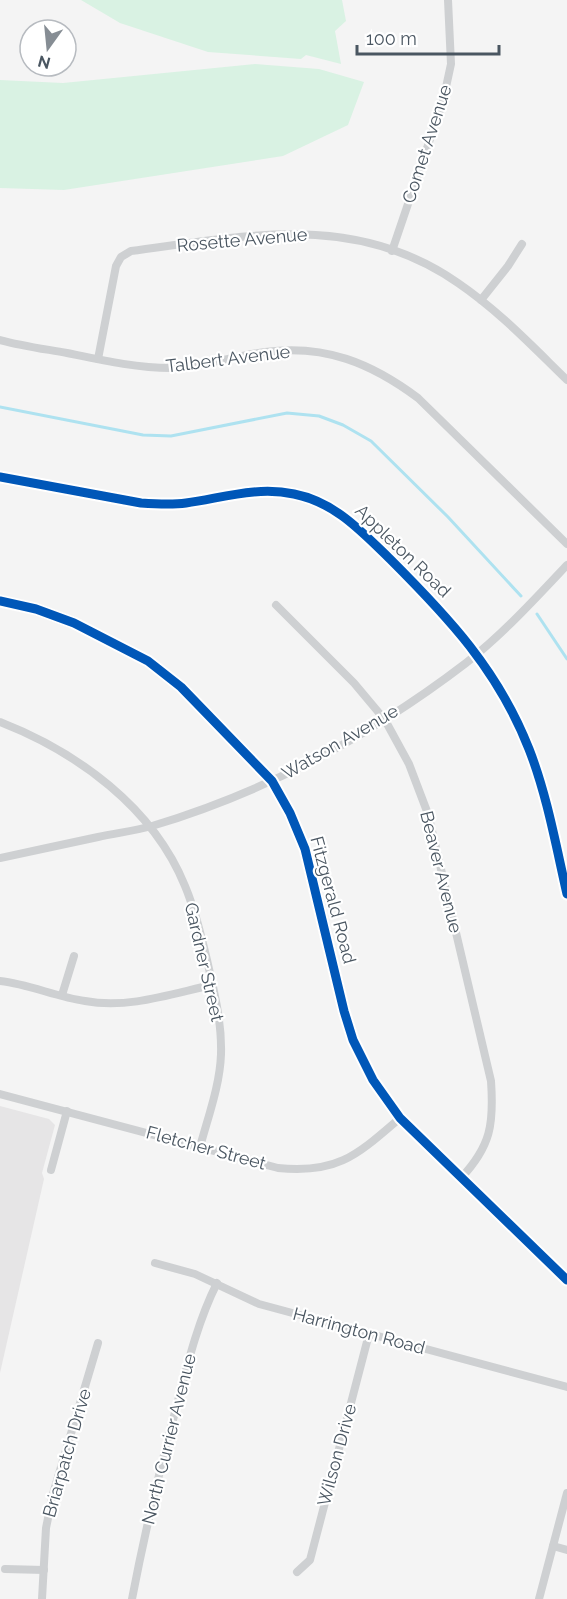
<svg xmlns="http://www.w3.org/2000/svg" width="567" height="1599" font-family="Raleway,sans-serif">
<rect width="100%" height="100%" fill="#f4f4f4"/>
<!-- education -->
<polygon fill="#e6e5e6" points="0,1106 49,1119 55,1125 42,1173 44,1179 0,1373"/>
<!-- green -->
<g fill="#d9f2e3">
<polygon points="81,0 342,0 346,21 335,31 341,64 306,55 301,59 208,52 120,23"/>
<polygon points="255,64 319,69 364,82 348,125 283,156 64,190 0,188 0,80 63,83"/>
</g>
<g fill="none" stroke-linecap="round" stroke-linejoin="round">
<!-- stream -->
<g stroke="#aee2f0" stroke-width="3">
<polyline points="0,407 143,435 171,436 287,413 319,416 343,425 371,441 448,517 521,596"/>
<polyline points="537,614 567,659"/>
</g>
<!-- street -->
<g stroke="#ced0d2" stroke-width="8">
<polyline points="392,251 443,101 451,64 448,0"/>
<polyline points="481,300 508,266 522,244"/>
<path d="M 0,340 C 22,346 45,349 67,353 C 101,360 136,368 171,368 C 203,367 234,356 265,352 C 325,344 371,363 418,398 L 567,544"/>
<path d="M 98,359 L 116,266 L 121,257 L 131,251 C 246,236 355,211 458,283 C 499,311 532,346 567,380"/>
<path d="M 0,477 L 141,503 C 156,504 171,505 186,503 C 222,498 257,486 294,494 C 335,502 362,532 390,559 C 449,618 498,670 529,749 C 547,795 556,846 567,894"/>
<path d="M 276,605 L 354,683 L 385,720 L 409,764 L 428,814 L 491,1081 C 494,1124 491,1146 461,1178"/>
<path d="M 0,722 C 77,752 153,807 185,886 C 195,910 201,935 207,960 C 214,991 222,1022 221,1054 C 220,1085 208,1117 200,1147"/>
<path d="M 0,858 C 33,851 65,844 98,837 C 116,833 134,831 152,826 C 265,792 372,735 466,663 C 503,634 535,599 567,565"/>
<path d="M 0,981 C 29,984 56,997 85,1001 C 128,1009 171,994 212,985"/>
<polyline points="62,995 74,956"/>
<path d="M 0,1094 L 278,1168 C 338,1174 357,1155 400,1118"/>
<polyline points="51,1170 67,1111"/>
<polyline points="155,1263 195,1274 259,1304 567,1387"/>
<polyline points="553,1546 567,1550"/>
<polyline points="5,1569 44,1570"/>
<polyline points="297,1572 310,1560 369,1334"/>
<polyline points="42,1599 46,1528 53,1494 98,1343"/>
<path d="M 132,1599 C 145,1531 161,1464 179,1397 C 189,1358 199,1319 217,1283"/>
<polyline points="539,1599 567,1493"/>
</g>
<!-- secondary -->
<polyline stroke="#ced0d4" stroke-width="12" points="0,601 36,609 74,623 148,661 181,687 272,781 290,813 305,849 344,1011 353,1040 373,1080 400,1118 567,1280"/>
<!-- cycleway casing -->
<g stroke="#fff" stroke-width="13">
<g id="cycleway">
<path d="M 0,477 L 141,503 C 156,504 171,505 186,503 C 222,498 257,486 294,494 C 335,502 362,532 390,559 C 449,618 498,670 529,749 C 547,795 556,846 567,894"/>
<polyline points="0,601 36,609 74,623 148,661 181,687 272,781 290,813 305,849 344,1011 353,1040 373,1080 400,1118 567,1280"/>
</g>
</g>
<!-- cycleway -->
<use href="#cycleway" stroke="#0057b8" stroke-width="9"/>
</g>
<g text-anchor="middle" stroke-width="4.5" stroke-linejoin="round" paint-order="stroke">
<!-- street labels -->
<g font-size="18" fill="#4a5661" stroke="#fff">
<text transform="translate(427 144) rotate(-72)" y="6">Comet Avenue</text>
<text transform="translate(242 240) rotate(-5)" y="6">Rosette Avenue</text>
<text transform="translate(228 359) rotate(-7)" y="6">Talbert Avenue</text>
<text transform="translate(403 551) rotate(44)" y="6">Appleton Road</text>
<text transform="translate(340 742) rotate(-30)" y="6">Watson Avenue</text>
<text transform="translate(441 872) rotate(76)" y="6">Beaver Avenue</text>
<text transform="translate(333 900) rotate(75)" y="6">Fitzgerald Road</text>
<text transform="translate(204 962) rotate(77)" y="6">Gardner Street</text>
<text transform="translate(206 1148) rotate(15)" y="6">Fletcher Street</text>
<text transform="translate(359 1331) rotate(15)" y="6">Harrington Road</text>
<text transform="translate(169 1439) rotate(-76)" y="6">North Currier Avenue</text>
<text transform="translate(67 1453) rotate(-74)" y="6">Briarpatch Drive</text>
<text transform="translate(337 1455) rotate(-75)" y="6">Wilson Drive</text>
</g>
</g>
<!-- north arrow -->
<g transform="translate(48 48) rotate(195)"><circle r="28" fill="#ffffff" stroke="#b7bbc0" stroke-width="1.5"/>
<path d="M0-4.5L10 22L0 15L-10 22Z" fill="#868d94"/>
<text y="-9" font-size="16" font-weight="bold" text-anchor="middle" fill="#4a5661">N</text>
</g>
<!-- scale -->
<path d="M357 45v9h142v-9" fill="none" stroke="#4a5661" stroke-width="3"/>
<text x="366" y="45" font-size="18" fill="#4a5661" stroke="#ffffff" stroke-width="4.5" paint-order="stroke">100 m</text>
</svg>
